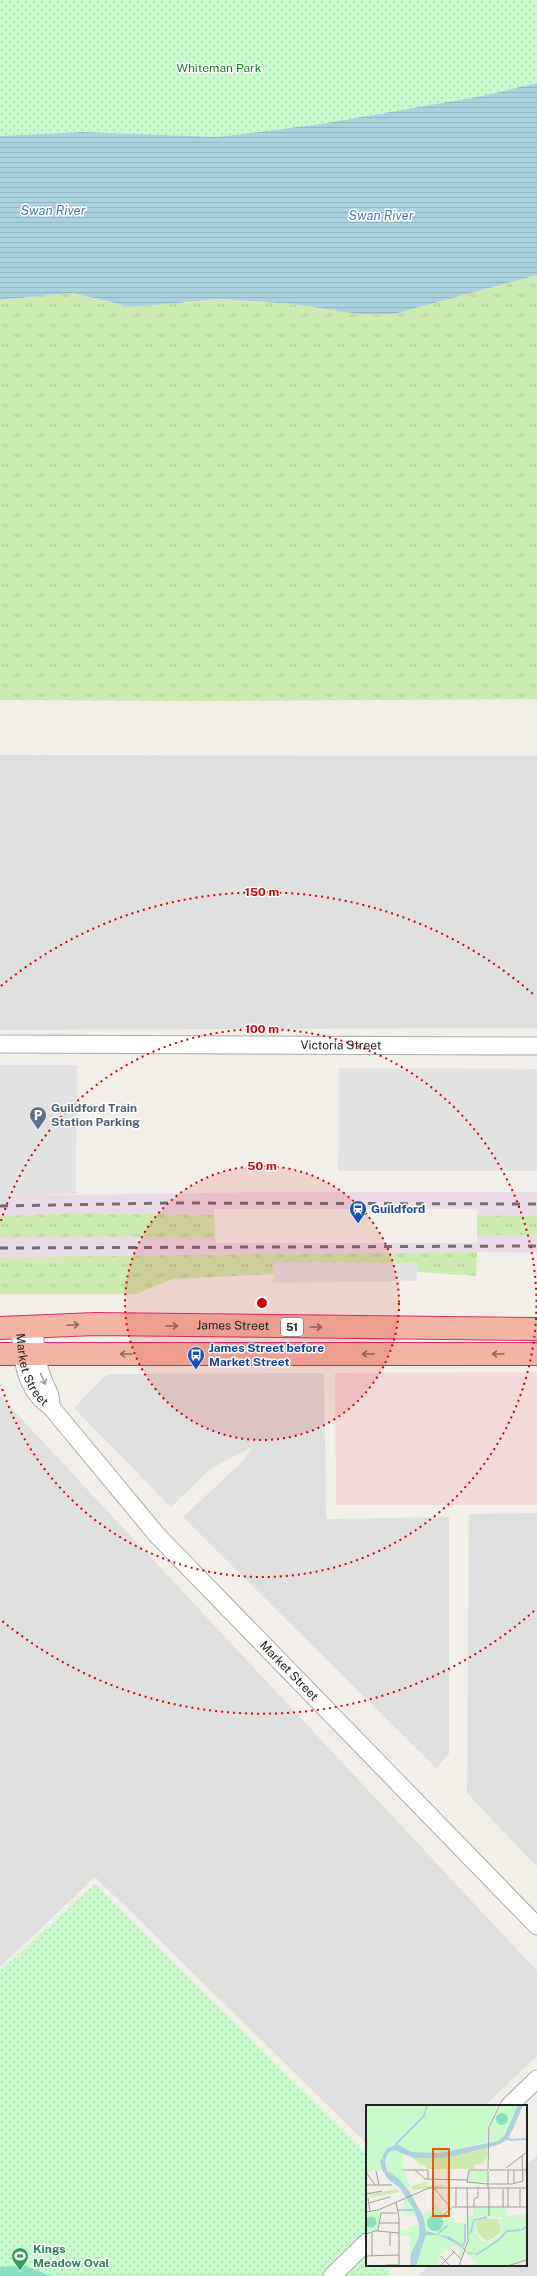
<svg xmlns="http://www.w3.org/2000/svg" width="537" height="2276" font-family="'Public Sans',sans-serif">
<defs>
<pattern id="grass-tufts" width="24" height="20" patternUnits="userSpaceOnUse"><rect width="24" height="20" fill="#cdebb0"/><path d="M3 7l-1-3M5 7V3M7 7l1-3M15 17l-1-3M17 17v-4M19 17l1-3" fill="none" stroke="#b0c997"/></pattern>
<pattern id="park-dots" width="8" height="8" patternUnits="userSpaceOnUse"><rect width="8" height="8" fill="#c8facc"/><path d="M2 2h.1M6 6h.1" fill="none" stroke="#acd6af" stroke-width="1.8" stroke-linecap="round"/></pattern>
<pattern id="water-rules" width="6" height="5" patternUnits="userSpaceOnUse"><rect width="6" height="5" fill="#aad3df"/><path d="M0 2.5h6" fill="none" stroke="#92b5bf"/></pattern>
</defs>
<rect width="100%" height="100%" fill="#f2efe9"/>
<!-- residential -->
<g fill="#e0dfdf">
<polygon points="0,755 537,756 537,1028 0,1030"/>
<polygon points="324,1373 326,1519 449,1517 449,1754 436,1768 183,1517 243,1461 253,1446 210,1469 171,1507 74,1408 107,1374"/>
<polygon points="0,1396 537,1971 537,2056 484,2106 367,2106 367,2144 95,1877 0,1967"/>
<polygon points="537,1513 537,1867 467,1793 469,1514"/>
<polygon points="537,2155 537,2276 419,2276 429,2265 526,2265 526,2166"/>
</g>
<!-- commercial -->
<polygon fill="#f2dad9" points="537,1372 537,1505 336,1505 335,1373"/>
<!-- railway -->
<g fill="#ebdbe8">
<polygon points="281,1192 537,1192 537,1216 477,1215 477,1209 214,1209 214,1215 76,1213 0,1216 0,1196"/>
<polygon points="477,1235 537,1235 537,1253 477,1252 0,1257 0,1238 215,1237 216,1243 477,1243"/>
</g>
<!-- grass -->
<g fill="url(#grass-tufts)">
<polygon points="537,275 537,699 194,701 0,700 0,300 72,293 133,307 219,299 293,304 359,314 394,314"/>
<polygon points="76,1213 214,1215 215,1237 0,1238 0,1216"/>
<polygon points="477,1215 537,1216 537,1235 477,1235"/>
<polygon points="477,1252 476,1276 417,1272 417,1263 275,1262 274,1274 173,1279 136,1294 0,1294 0,1257"/>
</g>
<!-- park -->
<g fill="url(#park-dots)">
<polygon points="0,0 537,0 537,83 482,96 321,124 218,137 83,132 0,136"/>
<polygon points="95,1884 367,2154 367,2265 389,2265 389,2276 0,2276 0,1971"/>
</g>
<!-- pitch -->
<polygon fill="#88e0be" points="23,2265 51,2276 0,2276 0,2267"/>
<!-- parking -->
<g fill="#e2e2e2">
<polygon points="0,1065 77,1065 76,1194 0,1196"/>
<polygon points="339,1068 537,1069 537,1171 338,1171"/>
<polygon points="274,1262 417,1263 417,1281 273,1283"/>
</g>
<!-- water -->
<polygon fill="url(#water-rules)" points="537,83 537,275 394,314 359,314 293,304 219,299 133,307 72,293 0,300 0,136 83,132 218,137 321,124 482,96"/>
<g fill="none" stroke-linecap="round" stroke-linejoin="round">
<!-- minor casing -->
<g stroke="#a9a9a9" stroke-width="19">
<g id="minor">
<path id="s1" d="M 0,1044 L 537,1046"/>
<path d="M 34,1327 C 35,1343 36,1359 41,1374 C 45,1389 51,1390 51,1407"/>
<path id="s2" d="M 20,1328 C 22,1358 24,1389 51,1407 L 157,1535 L 537,1926"/>
<polyline points="509,2106 537,2079"/>
<polyline points="332,2276 367,2242"/>
</g>
</g>
<!-- trunk casing -->
<g stroke="#dc2a67" stroke-width="24">
<g id="trunk">
<path id="s3" d="M 0,1328 L 95,1324 L 537,1329"/>
<polyline points="0,1354 537,1354"/>
</g>
</g>
<!-- minor -->
<use href="#minor" stroke="#fff" stroke-width="17"/>
<!-- trunk -->
<use href="#trunk" stroke="#f2b4a3" stroke-width="22"/>
<!-- rail -->
<g stroke="#707070" stroke-width="3" stroke-dasharray="8 8" stroke-linecap="butt">
<polyline points="0,1206 170,1203 537,1204"/>
<polyline points="0,1248 537,1246"/>
</g>
</g>
<!-- one-way arrows -->
<defs><path id="oneway-shaft" d="M-6 0H5M1.5-3L5.5 0L1.5 3" fill="none" stroke-width="1.6" stroke-linecap="round" stroke-linejoin="round"/></defs>
<g stroke="#8a6b62">
<use href="#oneway-shaft" transform="translate(73 1325) rotate(-3)"/>
<use href="#oneway-shaft" transform="translate(172 1326)"/>
<use href="#oneway-shaft" transform="translate(316 1327)"/>
<use href="#oneway-shaft" transform="translate(126 1354) rotate(180)"/>
<use href="#oneway-shaft" transform="translate(368 1354) rotate(-180)"/>
<use href="#oneway-shaft" transform="translate(498 1354) rotate(-180)"/>
</g>
<use stroke="#9c9c9c" href="#oneway-shaft" transform="translate(43 1379) rotate(66)"/>
<!-- distance rings -->
<circle cx="262" cy="1303" r="137" fill="#d40000" fill-opacity=".12"/>
<g fill="none" stroke="#d40000" stroke-width="2" stroke-dasharray="2 4">
<circle cx="262" cy="1303" r="137"/>
<path d="M1 1221A274 274 0 1 1 1 1385"/>
<path d="M534 1611A411 411 0 0 1 1 1620M1 986A411 411 0 0 1 534 995"/>
</g>
<!-- icons -->
<defs>
<g id="parking-pin" transform="scale(0.9)"><path d="M0 17L-7.5 6A9.5 9.5 0 1 1 7.5 6Z" fill="#5c6f8a" stroke="#fff"/><path d="M-3.5-5.5H1a3.5 3.5 0 0 1 0 7H-1V5.5H-3.5ZM-1-3.4V-.6H.8a1.4 1.4 0 0 0 0-2.8Z" fill="#fff"/></g>
<g id="station-pin" transform="scale(0.9)"><path d="M0 17L-7.5 6A9.5 9.5 0 1 1 7.5 6Z" fill="#1a4fb4" stroke="#fff"/><path d="M-3-6H3Q5-6 5-4V2Q5 4 3 4L4.5 6H3L1.5 4h-3L-3 6H-4.5L-3 4Q-5 4-5 2V-4Q-5-6-3-6ZM-3.5-4v3h7v-3ZM-3.5 1v1.5H-2V1ZM2 1v1.5H3.5V1Z" fill="#fff"/></g>
<g id="bus-pin" transform="scale(0.9)"><path d="M0 17L-7.5 6A9.5 9.5 0 1 1 7.5 6Z" fill="#1a4fb4" stroke="#fff"/><path d="M-5-6H5V4H4V6H2V4H-2V6H-4V4H-5ZM-3.5-4V0h7V-4ZM-3.5 1.2v1.5H-2V1.2ZM2 1.2v1.5H3.5V1.2Z" fill="#fff"/></g>
<g id="stadium-pin" transform="scale(0.9)"><path d="M0 17L-7.5 6A9.5 9.5 0 1 1 7.5 6Z" fill="#2e9e5b" stroke="#fff"/><path d="M0-5a6.5 5 0 1 0 0 10a6.5 5 0 1 0 0-10ZM-3.5-1.8h7v3.6h-7Z" fill="#fff"/></g>
</defs>
<g fill-rule="evenodd">
<use href="#parking-pin" x="38" y="1115"/>
<use href="#station-pin" x="358" y="1209"/>
<use href="#bus-pin" x="196" y="1355"/>
<use href="#stadium-pin" x="20" y="2256"/>
</g>
<g text-anchor="middle" stroke-width="3" stroke-linejoin="round" paint-order="stroke">
<!-- shield labels -->
<rect fill="#fff" stroke="#646464" stroke-width="1" x="281" y="1318" width="22" height="18" rx="3"/>
<g font-size="11" font-weight="bold" fill="#222">
<text x="292" y="1331">51</text>
</g>
<!-- park labels -->
<g font-size="12" fill="#0c8416" stroke="#fff">
<text x="219" y="72">Whiteman Park</text>
</g>
<!-- street labels -->
<g font-size="12" fill="#222" stroke="#fff">
<text dy="4" stroke="none"><textPath href="#s1" startOffset="341">Victoria Street</textPath></text>
<text dy="4" stroke="none"><textPath href="#s3" startOffset="233">James Street</textPath></text>
<text dy="4" stroke="none"><textPath href="#s2" startOffset="44">Market Street</textPath></text>
<text dy="4" stroke="none"><textPath href="#s2" startOffset="444">Market Street</textPath></text>
</g>
<!-- service labels -->
<g font-size="12" font-weight="bold" fill="#4e5e75" stroke="#fff" text-anchor="start">
<text x="51" y="1112">Guildford Train<tspan x="51" dy="14">Station Parking</tspan></text>
</g>
<!-- transit labels -->
<g font-size="12" font-weight="bold" fill="#164399" stroke="#fff" text-anchor="start">
<text x="371" y="1213">Guildford</text>
<text x="209" y="1352">James Street before<tspan x="209" dy="14">Market Street</tspan></text>
</g>
<!-- leisure labels -->
<g font-size="12" font-weight="bold" fill="#27864d" stroke="#fff" text-anchor="start">
<text x="33" y="2253">Kings<tspan x="33" dy="14">Meadow Oval</tspan></text>
</g>
<!-- water labels -->
<g font-size="13" font-style="italic" fill="#4a7aab" stroke="#fff">
<text x="53" y="215">Swan River</text>
<text x="381" y="220">Swan River</text>
</g>
</g>
<!-- overview -->
<g transform="translate(366 2105)">
<rect width="161" height="161" fill="#f2efe9"/>
<path d="M 122,41 L 121,51 L 117,59 L 108,60 L 108,64 L 60,64 L 60,60 L 54,60 L 47,52 L 79,53 ZM 59,77 L 63,79 L 51,81 L 73,80 L 81,81 L 47,85 L 46,81 ZM 31,84 L 34,87 L 0,93 L 7,90 L 0,90 ZM 115,113 L 133,114 L 135,125 L 128,133 L 120,136 L 112,128 L 109,118 Z" fill="#cdebb0"/>
<path d="M 1,0 L 133,0 L 123,17 L 121,37 L 73,48 L 46,47 L 27,39 L 21,43 L 15,54 L 16,65 L 0,66 ZM 136,0 L 152,0 L 136,32 L 132,36 L 124,36 L 125,19 ZM 28,45 L 37,47 L 37,67 L 45,81 L 41,83 L 33,74 L 21,67 L 22,49 ZM 103,66 L 121,66 L 121,77 L 102,78 ZM 38,93 L 42,95 L 50,111 L 39,109 ZM 70,99 L 81,113 L 89,112 L 88,118 L 100,118 L 99,143 L 88,134 L 59,125 L 57,111 ZM 107,103 L 140,103 L 140,111 L 161,109 L 161,155 L 139,161 L 113,161 L 101,149 L 102,111 L 107,111 ZM 113,111 L 135,112 L 136,129 L 125,137 L 115,137 L 109,124 L 108,114 ZM 16,105 L 12,126 L 0,129 L 0,109 ZM 53,120 L 53,132 L 44,148 L 44,131 L 34,131 L 34,125 L 43,125 L 43,121 ZM 60,130 L 73,130 L 89,138 L 98,147 L 95,153 L 92,150 L 95,147 L 88,140 L 74,150 L 71,161 L 50,161 Z" fill="#c8facc" fill-rule="evenodd"/>
<path d="M130 14a6 6 0 1 1 12 0a6 6 0 1 1-12 0ZM61 118a8 8 0 1 1 16 0a8 8 0 1 1-16 0ZM-0.5 117a5.5 5.5 0 1 1 11 0a5.5 5.5 0 1 1-11 0Z" fill="#88e0be"/>
<path d="M 152,0 L 157,0 L 147,24 L 141,35 L 132,40 L 79,53 L 48,53 L 28,45 L 22,48 L 19,57 L 21,66 L 33,74 L 44,87 L 57,111 L 60,126 L 84,132 L 95,139 L 101,147 L 113,149 L 103,149 L 89,138 L 73,130 L 60,130 L 50,161 L 44,161 L 45,148 L 53,132 L 53,119 L 48,105 L 34,83 L 22,74 L 16,65 L 14,56 L 21,43 L 31,39 L 46,47 L 73,48 L 132,36 L 138,31 Z" fill="#aad3df"/>
<path fill="none" stroke="#aad3df" stroke-width="2" d="M 140,33 L 145,35 L 161,34M 30,39 L 58,11 L 61,0M 32,105 L 48,105M 73,128 L 82,120M 104,129 L 108,115 L 121,112M 96,142 L 99,137 L 99,119M 110,150 L 134,134 L 141,126 L 156,125 L 161,121"/>
<path fill="none" stroke="#9f9d99" stroke-width="1" d="M 140,63 L 161,47M 122,64 L 123,22 L 134,0M 37,65 L 62,65 L 62,74M 49,65 L 59,74 L 101,75M 123,65 L 140,65M 141,65 L 161,65M 142,65 L 142,79M 148,65 L 148,78M 10,66 L 13,80M 0,67 L 9,80M 122,79 L 101,77 L 103,65 L 122,65M 123,79 L 146,79 L 157,76 L 156,51M 0,80 L 26,80M 68,83 L 84,102M 142,83 L 142,102M 122,84 L 122,66M 137,84 L 137,102M 154,84 L 154,102M 0,89 L 16,86M 2,93 L 4,107M 30,97 L 33,113 L 33,161M 3,98 L 24,92M 83,101 L 83,83M 86,102 L 161,102M 90,102 L 90,83M 108,102 L 108,94 L 112,92 L 112,83M 0,107 L 12,105 L 63,83 L 161,83M 123,111 L 123,84M 75,113 L 85,103M 14,118 L 33,118M 11,126 L 33,128M 6,128 L 6,151M 24,128 L 24,141M 0,129 L 12,125 L 15,108 L 30,108M 86,145 L 95,154M 0,151 L 33,150M 75,151 L 84,161M 20,160 L 33,160M 74,161 L 88,147M 93,161 L 102,136 L 101,83M 141,161 L 161,155"/>
<path fill="#e8590c" fill-opacity="0.15" stroke="#e8590c" stroke-width="2" d="M 67,44 L 83,44 L 83,111 L 67,111 Z"/>
<rect width="161" height="161" fill="none" stroke="#222" stroke-width="2"/>
</g>
<circle cx="262" cy="1303" r="6" fill="#d40000" stroke="#fff" stroke-width="2"/>
<g font-size="12" text-anchor="middle" font-weight="bold" fill="#d40000" stroke="#fff" stroke-width="3" stroke-linejoin="round" paint-order="stroke">
<text x="262" y="896">150 m</text>
<text x="262" y="1033">100 m</text>
<text x="262" y="1170">50 m</text>
</g>
</svg>
